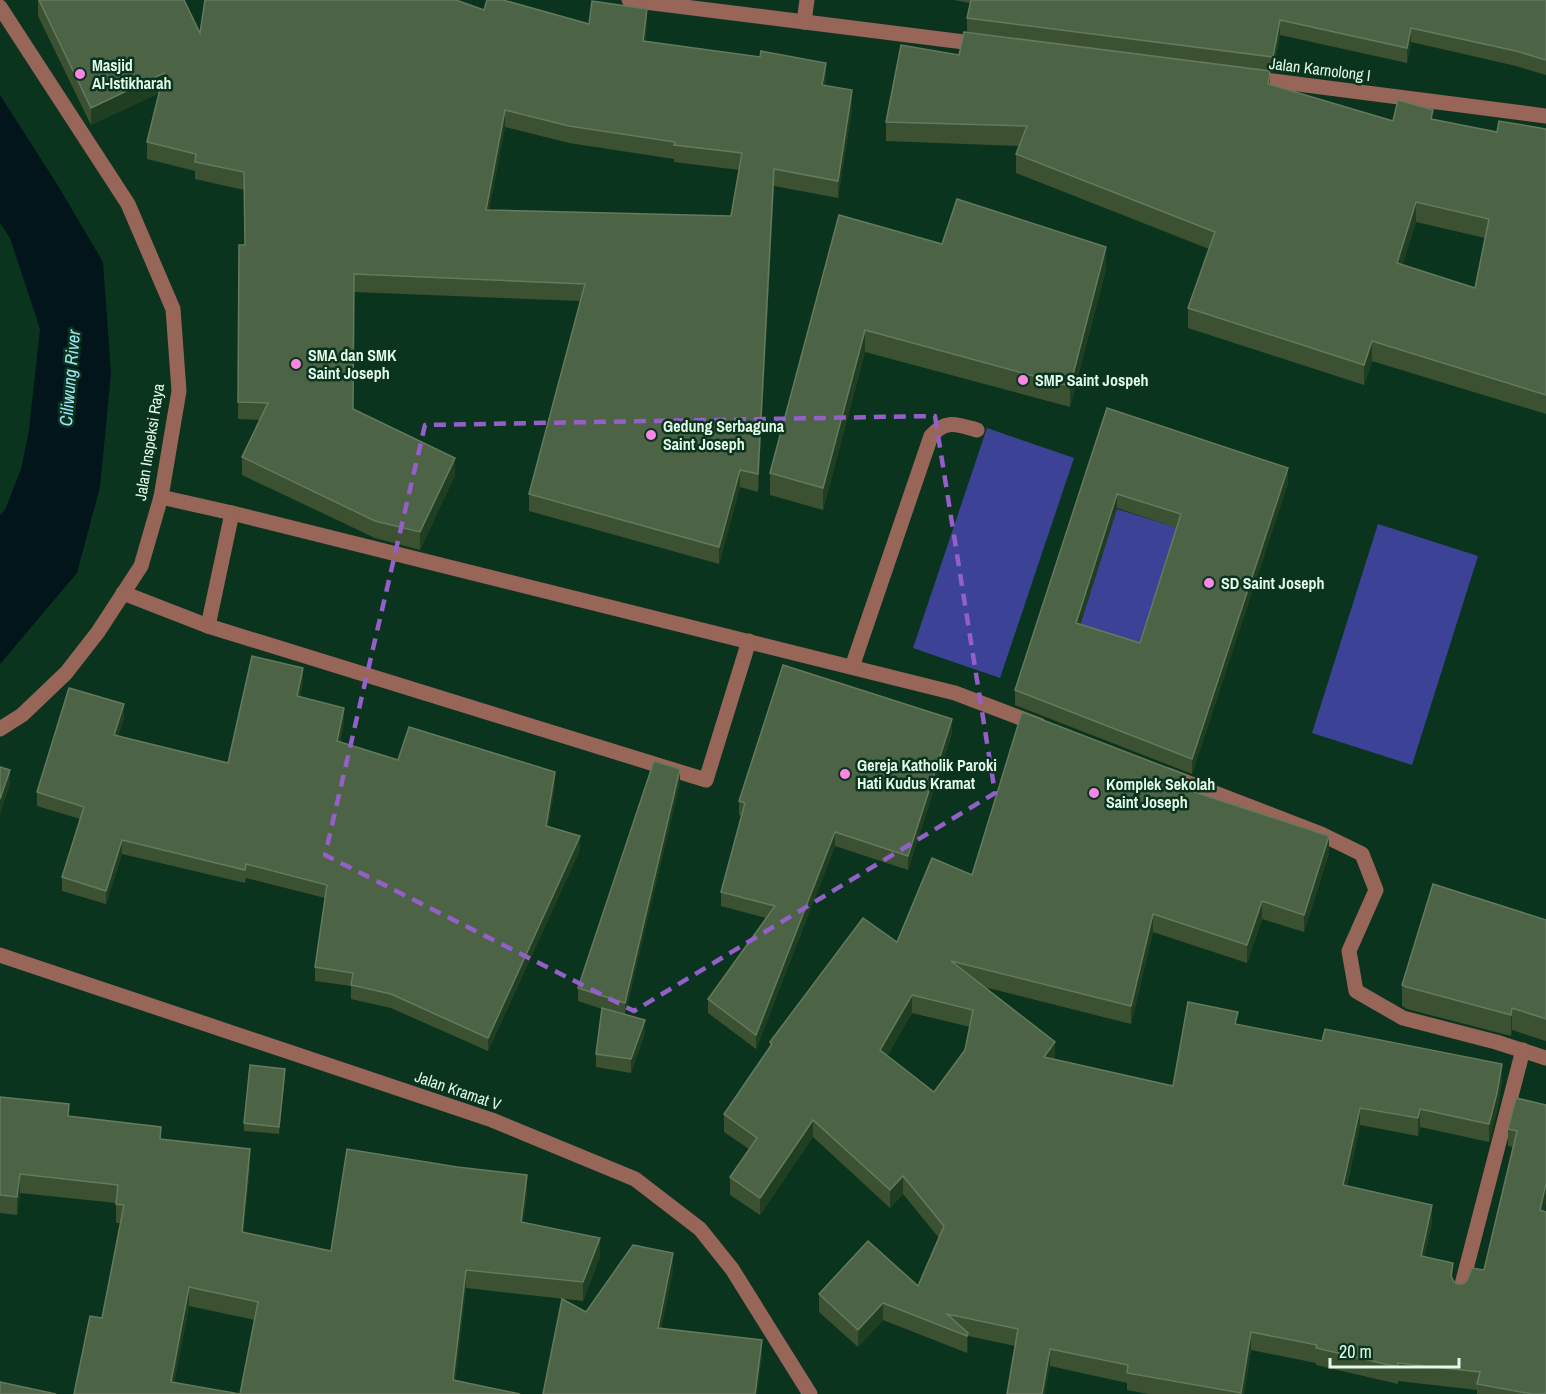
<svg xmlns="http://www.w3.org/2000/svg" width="1546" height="1394" font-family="'Archivo Narrow',sans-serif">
<rect width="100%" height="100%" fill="#0b341e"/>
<!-- green -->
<g fill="#3c4397">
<polygon points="987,428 1074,458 1000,678 913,648"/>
<polygon points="1117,509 1181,529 1140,658 1076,638"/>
<polygon points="1378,524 1478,556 1412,765 1312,733"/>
</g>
<!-- water -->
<polygon fill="#01151a" points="0,95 57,184 103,262 111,373 100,487 77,573 0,664 0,515 5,510 21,469 29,430 40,329 10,238 0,223"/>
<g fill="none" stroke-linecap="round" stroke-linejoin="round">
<!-- minor -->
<g stroke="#976658" stroke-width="15">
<polyline points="629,0 980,44"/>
<polyline points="0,7 128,204 173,309 179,391 161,497 141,566 98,632 66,673 22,715 0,729"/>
<polyline points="804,22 807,0"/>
<polyline points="1251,78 1546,116"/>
<polyline points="161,497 232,513 955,693 1039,725"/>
<polyline points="232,513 208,626 706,780 749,641"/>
<polyline points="123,593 208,626"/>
<path d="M 852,667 L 931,436 C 946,419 957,424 977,430"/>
<polyline points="1168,775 1321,834 1362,854 1376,890 1349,951 1356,991 1403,1018 1496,1042 1546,1058"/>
<polyline points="0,955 492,1120 635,1179 700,1229 732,1269 810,1394"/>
<polyline points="1460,1292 1523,1050"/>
</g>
</g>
<!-- wall -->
<g fill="#3b5131" fill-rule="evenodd">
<path d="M 38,0 L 184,0 L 200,33 L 484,10 L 589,24 L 647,26 L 645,42 L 826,80 L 825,85 L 852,108 L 838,198 L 774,186 L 758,492 L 740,487 L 719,564 L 529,511 L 529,494 L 580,301 L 354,292 L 353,409 L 455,475 L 420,550 L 375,538 L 242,475 L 242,457 L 260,420 L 238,419 L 239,245 L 245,245 L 244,190 L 195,179 L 195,171 L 147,159 L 147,142 L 159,93 L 91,125 L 38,16 ZM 505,127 L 569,143 L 674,159 L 674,162 L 739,170 L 731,216 L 489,210 Z"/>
<path d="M 954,0 L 1546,0 L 1546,75 L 1516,66 L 1411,42 L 1407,63 L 1280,35 L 1273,72 L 1270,71 L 1270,85 L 1393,121 L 1433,119 L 1497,132 L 1546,129 L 1546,414 L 1372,361 L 1364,385 L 1188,328 L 1188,308 L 1209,249 L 1016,173 L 1016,154 L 1019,146 L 886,141 L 886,122 L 959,55 L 967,33 L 967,18 L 970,3 ZM 1416,222 L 1485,238 L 1475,288 L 1402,265 Z"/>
<polygon points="839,215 942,244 1106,269 1070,407 865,352 823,510 770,495 770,473"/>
<path d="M 1107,408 L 1288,483 L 1192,774 L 1015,705 L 1015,690 ZM 1117,508 L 1177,528 L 1140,643 L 1080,624 Z"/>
<polygon points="303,682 300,697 344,722 340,742 398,760 555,786 548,826 580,850 488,1051 391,1008 351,999 351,986 315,981 315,967 325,898 246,878 245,883 122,854 106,904 62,891 62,877 80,819 37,806 37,792 124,718 118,736 228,763"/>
<polygon points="952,733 908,870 835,846 756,1049 708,1013 708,999 766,918 721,906 721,892 742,816 739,815 739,801"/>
<polygon points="680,782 625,1014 645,1033 631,1073 596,1067 596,1054 602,1009 578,1001 578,988"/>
<path d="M 1186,790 L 1329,853 L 1304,932 L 1262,919 L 1247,963 L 1153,932 L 1131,1024 L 984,987 L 1055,1059 L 1173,1086 L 1238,1025 L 1502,1081 L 1497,1111 L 1489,1142 L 1420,1127 L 1418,1136 L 1360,1125 L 1347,1186 L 1432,1223 L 1424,1257 L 1454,1282 L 1458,1284 L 1463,1284 L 1484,1270 L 1513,1147 L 1508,1146 L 1508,1129 L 1546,1105 L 1546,1201 L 1544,1211 L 1546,1394 L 1477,1394 L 1477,1390 L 1398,1381 L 1398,1384 L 1316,1365 L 1316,1363 L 1251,1350 L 1244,1394 L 1148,1394 L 1127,1390 L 1127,1383 L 1050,1366 L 1015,1346 L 968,1336 L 968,1351 L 967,1353 L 883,1320 L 858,1347 L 819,1312 L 819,1294 L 918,1286 L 939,1238 L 903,1194 L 890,1208 L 813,1137 L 760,1215 L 730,1195 L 730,1177 L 749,1149 L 724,1132 L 724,1114 L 770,1046 L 770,1042 L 897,942 L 972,875 ZM 912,1013 L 970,1027 L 965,1050 L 934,1092 L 887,1056 Z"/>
<polygon points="1546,920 1546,1041 1512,1030 1511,1036 1407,1009 1402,1006 1402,985"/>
<polygon points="285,1077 279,1134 244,1131 244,1123"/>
<path d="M 0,1097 L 69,1116 L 161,1139 L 250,1168 L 243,1233 L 331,1251 L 527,1194 L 523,1222 L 600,1257 L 583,1301 L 466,1288 L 455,1380 L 520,1394 L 74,1394 L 102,1318 L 121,1223 L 116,1223 L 116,1203 L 20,1193 L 17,1215 L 0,1213 ZM 189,1306 L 255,1320 L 240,1394 L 174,1383 Z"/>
</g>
<!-- shaded-wall -->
<g fill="#203e21">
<polygon points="647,9 647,26 643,59 643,41"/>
<polygon points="1280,20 1280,35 1273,72 1273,57"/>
<polygon points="1411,28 1411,42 1407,63 1407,48"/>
<polygon points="826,63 826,80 822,102 822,85"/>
<polygon points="164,73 164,91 91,125 91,108"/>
<polygon points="852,90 852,108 838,198 838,181"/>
<polygon points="505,110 505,127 486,227 486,210"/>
<polygon points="774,169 774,186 758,492 758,474"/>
<polygon points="1416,202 1416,222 1397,283 1397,263"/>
<polygon points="1106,247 1106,269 1070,407 1070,386"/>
<polygon points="865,330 865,352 823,510 823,488"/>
<polygon points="1372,341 1372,361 1364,385 1364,365"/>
<polygon points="455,458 455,475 420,550 420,532"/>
<polygon points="1288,468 1288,483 1192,774 1192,759"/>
<polygon points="740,470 740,487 719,564 719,547"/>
<polygon points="1117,494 1117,508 1076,638 1076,623"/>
<polygon points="303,668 303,682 297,710 297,696"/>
<polygon points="124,704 124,718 114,749 114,735"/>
<polygon points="344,708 344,722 337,755 337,741"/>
<polygon points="952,719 952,733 908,870 908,856"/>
<polygon points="680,769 680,782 625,1016 625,1003"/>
<polygon points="10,770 10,785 0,814 0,799"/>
<polygon points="555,772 555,786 546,839 546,826"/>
<polygon points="1186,775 1186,793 1182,788"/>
<polygon points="835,832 835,846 756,1049 756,1035"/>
<polygon points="580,836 580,850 488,1051 488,1038"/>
<polygon points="1329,836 1329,853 1304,932 1304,915"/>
<polygon points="122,840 122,854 106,904 106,891"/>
<polygon points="1262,901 1262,919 1247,963 1247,945"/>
<polygon points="1153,914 1153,932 1131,1024 1131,1006"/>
<polygon points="912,995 912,1013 880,1068 880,1050"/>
<polygon points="1512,1008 1512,1030 1511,1036 1511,1015"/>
<polygon points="645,1020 645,1033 631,1073 631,1059"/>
<polygon points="1055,1042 1055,1059 1044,1057"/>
<polygon points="1502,1064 1502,1081 1497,1111 1489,1142 1489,1124"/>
<polygon points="285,1069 285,1077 279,1134 279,1127"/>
<polygon points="1360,1108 1360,1125 1343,1203 1343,1185"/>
<polygon points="1420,1109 1420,1127 1418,1136 1418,1118"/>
<polygon points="813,1120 813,1137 760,1215 760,1198"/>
<polygon points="250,1149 250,1168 242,1251 242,1232"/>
<polygon points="20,1174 20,1193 17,1215 17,1197"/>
<polygon points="527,1175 527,1194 521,1241 521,1222"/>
<polygon points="903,1176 903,1194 890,1208 890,1190"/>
<polygon points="1546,1184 1546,1201 1540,1228 1540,1210"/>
<polygon points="1432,1205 1432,1223 1421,1273 1421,1256"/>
<polygon points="600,1238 600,1257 583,1301 583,1282"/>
<polygon points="673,1253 673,1272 658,1346 658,1328"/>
<polygon points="1453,1263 1453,1281 1451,1276"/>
<polygon points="466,1270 466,1288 454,1394 453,1380"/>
<polygon points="189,1287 189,1306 172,1394 171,1382"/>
<polygon points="883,1303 883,1320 858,1347 858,1330"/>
<polygon points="1251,1332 1251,1350 1244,1394 1241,1394"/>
<polygon points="968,1333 968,1351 967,1353 967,1336"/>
<polygon points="762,1340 762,1358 757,1394 755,1394"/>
<polygon points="1050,1349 1050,1366 1045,1394 1042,1394"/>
</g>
<!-- building -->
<g fill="#4d6345" stroke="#647a5e" stroke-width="1.5" fill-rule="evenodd">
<path d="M 39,0 L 184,0 L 200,33 L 205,0 L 456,0 L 484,10 L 487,0 L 503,0 L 589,24 L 592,1 L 647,9 L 643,41 L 760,57 L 761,51 L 826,63 L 822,85 L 852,90 L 838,181 L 774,169 L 758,474 L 740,470 L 719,547 L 529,494 L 585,284 L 354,274 L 353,409 L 455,458 L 420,532 L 375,521 L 242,457 L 268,403 L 238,402 L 239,245 L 245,245 L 244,172 L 195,162 L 196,154 L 147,142 L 164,73 L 91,108 ZM 505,110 L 569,126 L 675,142 L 674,145 L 742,153 L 731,216 L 486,210 Z"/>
<polygon points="971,0 1546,0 1546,60 1516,51 1411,28 1407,48 1280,20 1273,57 967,18"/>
<path d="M 964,32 L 1270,71 L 1268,84 L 1393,121 L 1398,100 L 1433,110 L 1431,119 L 1497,132 L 1499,121 L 1546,129 L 1546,395 L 1372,341 L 1364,365 L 1188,308 L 1215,232 L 1016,154 L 1027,126 L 886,122 L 901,45 L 959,55 ZM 1416,202 L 1489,219 L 1475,288 L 1397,263 Z"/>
<polygon points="957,199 1106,247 1070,386 865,330 823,488 770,473 839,215 942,244"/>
<path d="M 1107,408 L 1288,468 L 1192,759 L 1015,690 ZM 1117,494 L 1181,514 L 1140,643 L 1076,623 Z"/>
<polygon points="252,656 303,668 297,696 344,708 337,741 398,760 409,727 555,772 546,826 580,836 488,1038 391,994 351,985 353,973 315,967 327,885 246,864 245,870 122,840 106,891 62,877 84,807 37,792 69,688 124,704 114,735 228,763"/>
<polygon points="783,665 952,719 908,856 835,832 756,1035 708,999 775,906 721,892 745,803 739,801"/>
<path d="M 1022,712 L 1186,775 L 1182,788 L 1329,836 L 1304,915 L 1262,901 L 1247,945 L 1153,914 L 1131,1006 L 951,961 L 1055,1042 L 1044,1057 L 1173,1086 L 1188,1002 L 1238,1012 L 1235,1024 L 1322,1041 L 1325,1029 L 1502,1064 L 1497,1093 L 1489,1124 L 1420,1109 L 1418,1118 L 1360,1108 L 1343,1185 L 1432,1205 L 1421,1256 L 1453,1263 L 1451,1276 L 1454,1282 L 1458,1284 L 1463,1284 L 1467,1281 L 1472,1268 L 1484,1270 L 1517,1131 L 1508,1129 L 1516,1098 L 1546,1105 L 1546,1184 L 1540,1210 L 1546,1212 L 1546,1394 L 1532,1394 L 1477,1384 L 1480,1372 L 1398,1363 L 1398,1367 L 1316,1348 L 1317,1345 L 1251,1332 L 1241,1393 L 1127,1373 L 1128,1365 L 1050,1349 L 1042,1394 L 1007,1394 L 1018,1329 L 947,1314 L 968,1333 L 967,1336 L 883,1303 L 858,1330 L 819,1294 L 868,1241 L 918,1286 L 944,1226 L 903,1176 L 890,1190 L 813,1120 L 760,1198 L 730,1177 L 757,1138 L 724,1114 L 772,1044 L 770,1042 L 863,918 L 897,942 L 932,858 L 972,875 ZM 912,995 L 973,1010 L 965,1050 L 934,1092 L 880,1050 Z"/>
<polygon points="654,761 680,769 625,1003 578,988"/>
<polygon points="0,767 10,770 0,799"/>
<polygon points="1433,884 1546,920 1546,1019 1512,1008 1511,1015 1407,987 1402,985"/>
<polygon points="602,1008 645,1020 631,1059 596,1054"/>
<polygon points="250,1065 285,1069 279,1127 244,1123"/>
<path d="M 0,1097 L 69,1104 L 68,1116 L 161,1127 L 160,1139 L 250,1149 L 242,1232 L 331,1251 L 347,1149 L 457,1167 L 527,1175 L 521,1222 L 600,1238 L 583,1282 L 466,1270 L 453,1380 L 520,1394 L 74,1394 L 90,1316 L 102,1318 L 124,1205 L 116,1204 L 118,1185 L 20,1174 L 17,1197 L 0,1195 ZM 189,1287 L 258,1302 L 240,1394 L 171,1382 Z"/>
<polygon points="633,1245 673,1253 658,1328 762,1340 755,1394 543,1394 562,1299 586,1312"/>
<polygon points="0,1382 56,1394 0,1394"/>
</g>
<!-- marked area -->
<path fill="none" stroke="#955fca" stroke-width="4.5" stroke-dasharray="12 8" stroke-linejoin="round" d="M 935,416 L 995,793 L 634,1011 L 325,855 L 425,425 Z"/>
<!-- markers -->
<g fill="#fc86e3" stroke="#0b341e" stroke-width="2">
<circle cx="80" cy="74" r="6"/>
<circle cx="296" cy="364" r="6"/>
<circle cx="1023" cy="380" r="6"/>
<circle cx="651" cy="435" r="6"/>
<circle cx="1209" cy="583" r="6"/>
<circle cx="845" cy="774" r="6"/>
<circle cx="1094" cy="793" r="6"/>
</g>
<g text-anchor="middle" stroke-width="5" stroke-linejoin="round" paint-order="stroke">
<!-- poi labels -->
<g font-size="16" font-weight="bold" fill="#e2f8e9" stroke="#0b341e" text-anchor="start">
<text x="92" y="71">Masjid<tspan x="92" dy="18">Al-Istikharah</tspan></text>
<text x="308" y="361">SMA dan SMK<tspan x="308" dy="18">Saint Joseph</tspan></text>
<text x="1035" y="386">SMP Saint Jospeh</text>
<text x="663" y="432">Gedung Serbaguna<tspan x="663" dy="18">Saint Joseph</tspan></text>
<text x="1221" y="589">SD Saint Joseph</text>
<text x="857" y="771">Gereja Katholik Paroki<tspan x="857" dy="18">Hati Kudus Kramat</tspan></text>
<text x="1106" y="790">Komplek Sekolah<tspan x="1106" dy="18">Saint Joseph</tspan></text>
</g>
<!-- street labels -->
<g font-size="16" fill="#e2f8e9" stroke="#0b341e">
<text transform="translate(1320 69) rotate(7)" y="6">Jalan Karnolong I</text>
<text transform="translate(149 442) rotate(-81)" y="6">Jalan Inspeksi Raya</text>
<text transform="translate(458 1090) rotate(19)" y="6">Jalan Kramat V</text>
</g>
<!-- water labels -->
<g font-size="18" font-style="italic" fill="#a0e3f5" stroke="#0b341e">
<text transform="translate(70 378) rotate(-85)" y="6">Ciliwung River</text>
</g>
</g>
<!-- scale -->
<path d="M1330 1358v9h129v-9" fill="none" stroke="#e2f8e9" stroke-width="3"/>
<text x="1339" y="1358" font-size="18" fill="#e2f8e9" stroke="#0b341e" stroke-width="4.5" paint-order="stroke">20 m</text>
</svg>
